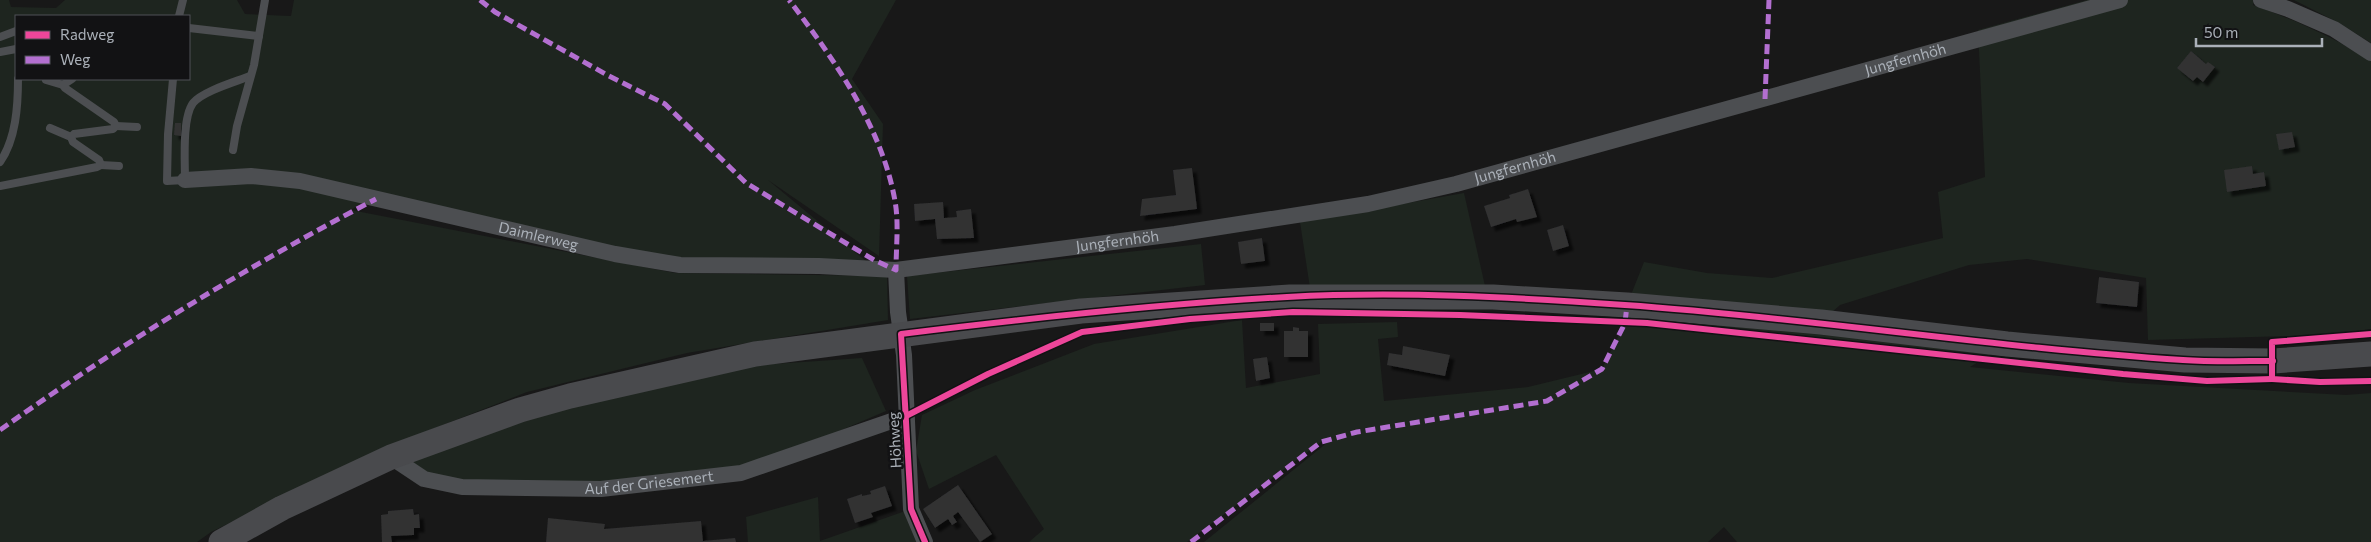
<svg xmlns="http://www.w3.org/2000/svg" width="2371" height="542" font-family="Commissioner,sans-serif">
<defs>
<filter id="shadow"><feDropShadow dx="4.5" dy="4.5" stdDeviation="1" flood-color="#0009"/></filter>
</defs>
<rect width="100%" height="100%" fill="#181818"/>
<!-- green -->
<g fill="#1e251f" fill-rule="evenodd">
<path d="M 0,0 L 9,0 L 11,7 L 56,8 L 65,0 L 237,0 L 245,14 L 291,16 L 294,0 L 896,0 L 852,79 L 883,124 L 879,256 L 768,180 L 879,272 L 681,263 L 366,200 L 351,210 L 675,273 L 887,276 L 888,320 L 687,353 L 527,392 L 379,450 L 211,532 L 197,542 L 0,542 ZM 16,16 L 189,16 L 189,79 L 16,79 Z"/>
<path d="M 2087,0 L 2254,0 L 2253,5 C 2295,20 2333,37 2371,61 L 2371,329 L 2328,335 L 2148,340 L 2146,278 L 2027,259 L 1969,265 L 1840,305 L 1821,322 L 2007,344 L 1970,367 L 2129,383 L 2346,395 L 2371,393 L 2371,542 L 1737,542 L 1724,527 L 1708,542 L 1204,542 L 1328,442 L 1321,442 L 1187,542 L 1029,542 L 1044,529 L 996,455 L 929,489 L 916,451 L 922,415 L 975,390 L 1094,344 L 1242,320 L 1246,388 L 1320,374 L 1318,324 L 1397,322 L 1398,337 L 1378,339 L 1384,401 L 1528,387 L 1602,369 L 1625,323 L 1627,305 L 1644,262 L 1707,273 L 1772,278 L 1943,238 L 1938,192 L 1985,177 L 1978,30 Z"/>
<polygon points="2294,0 2371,0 2371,43 2339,23"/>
<polygon points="1464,193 1485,286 1310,288 1300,222"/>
<polygon points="1201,244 1205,285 910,319 907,276"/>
<polygon points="862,358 886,411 741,473 601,489 462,487 391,457 687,370"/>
<polygon points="818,497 820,541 911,509 930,542 748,542 746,517"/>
</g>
<!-- building -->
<g fill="#313132" filter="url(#shadow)">
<polygon points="2191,51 2206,64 2208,62 2215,67 2203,82 2197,77 2193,81 2177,68"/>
<polygon points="175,123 181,123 181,136 174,135"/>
<polygon points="2292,132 2295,147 2279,150 2276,134"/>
<polygon points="2252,166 2253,174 2264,172 2266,186 2227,192 2224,170"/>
<polygon points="1192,168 1197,209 1140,216 1142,199 1176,195 1173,170"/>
<polygon points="1528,189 1537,217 1517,222 1516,219 1491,227 1484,206 1510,198 1509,195"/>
<polygon points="943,202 944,218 957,217 956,211 971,209 974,238 937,239 935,219 915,221 914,204"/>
<polygon points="1563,225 1569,246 1553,251 1547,230"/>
<polygon points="1262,238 1265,261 1241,264 1238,242"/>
<polygon points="2099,277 2139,282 2137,307 2096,303"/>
<rect x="1260" y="323" width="14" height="8"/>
<polygon points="1293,327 1299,328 1299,331 1308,331 1308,357 1284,357 1284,331 1293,331"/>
<polygon points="1403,346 1450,355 1445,376 1387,365 1389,353 1402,355"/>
<polygon points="1267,357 1270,378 1256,381 1253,359"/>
<polygon points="958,485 992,534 980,542 958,512 953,516 957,522 952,525 948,519 935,528 923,509"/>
<polygon points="885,486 892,506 871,513 873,517 855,523 847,499 862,494 862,496 871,494 870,491"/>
<polygon points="413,509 414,515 419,514 420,528 414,528 414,535 391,536 392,542 382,542 381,515 388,514 388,511"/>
<polygon points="548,518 605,524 604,529 701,521 703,542 546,542"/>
<polygon points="735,538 736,542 703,542 703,541"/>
</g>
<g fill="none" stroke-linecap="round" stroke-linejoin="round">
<!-- service -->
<g stroke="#4c4e51" stroke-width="8">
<polyline points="179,16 183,0"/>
<polyline points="189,28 259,36"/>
<polyline points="0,37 16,31"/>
<polyline points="0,52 16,49"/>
<path d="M 173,79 L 168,134 L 167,181 L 185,180 C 185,161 182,118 193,103 C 203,91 235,82 250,76"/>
<polyline points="46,80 63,85"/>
<polyline points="116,126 137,127"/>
<polyline points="50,128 71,137"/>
<polyline points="233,150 237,126 254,65 265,0"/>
<path d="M 0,162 C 16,139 18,106 18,79"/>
<polyline points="101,165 119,166"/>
<polyline points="0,186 97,167 101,165 99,160 73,142 71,137 74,134 113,129 116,126 114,122 65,88 63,85 72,79"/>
</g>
<!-- minor -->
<g stroke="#4c4e51" stroke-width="16">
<polyline points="2261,0 2288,9 2334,29 2371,53"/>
<path id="s1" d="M 185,180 L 251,176 L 300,181 L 615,254 L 680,265 L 819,266 L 896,270 L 1175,234 L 1368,204 L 1456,184 L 2120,0"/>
<polyline points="896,270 898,312 904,355 911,509 925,542"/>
<path id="s2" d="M 391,457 L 424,479 L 462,487 L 601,489 L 741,473 L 906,416"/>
</g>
<!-- primary -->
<polyline stroke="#494a4d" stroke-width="25" points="221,542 282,508 391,457 520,410 570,396 755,354 1081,311 1290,297 1493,297 1627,305 1821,322 2007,344 2185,360 2273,361 2371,354"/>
<!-- quiet -->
<g stroke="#b36fd0" stroke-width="5" stroke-dasharray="10 5" stroke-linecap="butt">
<path d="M 480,0 L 495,12 L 609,76 L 665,104 L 746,183 L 874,260 L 896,270 C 896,248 899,223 895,201 C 882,127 834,59 789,0"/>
<polyline points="1765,99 1769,0"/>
<path d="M 0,430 C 120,345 246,267 376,199"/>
<polyline points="1191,542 1321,442 1357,432 1547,401 1602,369 1625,323 1627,305"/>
</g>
<!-- cycleway casing -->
<g stroke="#121214" stroke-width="9">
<g id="cycleway">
<polyline points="2371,334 2272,342 2272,379 2320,382 2371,381"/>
<polyline points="906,416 988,374 1082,332 1190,319 1293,312 1460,315 1647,323 2123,374 2207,381 2272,379"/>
<path d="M 925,542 L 911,509 L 901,334 C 1030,318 1158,304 1287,297 C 1399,291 1513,297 1625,305 C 1812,318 1996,348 2183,360 C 2212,362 2243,361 2273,361"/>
</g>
</g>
<!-- cycleway -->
<use href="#cycleway" stroke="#ed469a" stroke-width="6"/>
</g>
<g text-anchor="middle" stroke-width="5" stroke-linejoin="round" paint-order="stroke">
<!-- street labels -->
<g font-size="15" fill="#aab0b8" stroke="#121214">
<text dy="5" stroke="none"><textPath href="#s1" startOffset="1754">Jungfernhöh</textPath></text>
<text dy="5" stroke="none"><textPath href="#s1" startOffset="1349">Jungfernhöh</textPath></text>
<text dy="5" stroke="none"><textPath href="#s1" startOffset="360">Daimlerweg</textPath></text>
<text dy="5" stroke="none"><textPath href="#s1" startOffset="944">Jungfernhöh</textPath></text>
<text transform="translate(895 440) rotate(-93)" y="5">Höhweg</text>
<text dy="5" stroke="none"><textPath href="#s2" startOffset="266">Auf der Griesemert</textPath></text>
</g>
</g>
<!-- legend -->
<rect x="15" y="15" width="175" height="65" fill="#121214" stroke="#4f5156"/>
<rect x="25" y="31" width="25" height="8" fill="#ed469a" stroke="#4f5156"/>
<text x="60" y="40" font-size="15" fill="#aab0b8">Radweg</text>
<rect x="25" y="56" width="25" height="8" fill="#b36fd0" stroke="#4f5156"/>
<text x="60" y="65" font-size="15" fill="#aab0b8">Weg</text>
<!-- scale -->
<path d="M2196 38v8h126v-8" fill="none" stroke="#aab0b8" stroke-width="2.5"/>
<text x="2204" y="38" font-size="15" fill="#aab0b8" stroke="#121214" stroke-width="4" paint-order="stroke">50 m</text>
</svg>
